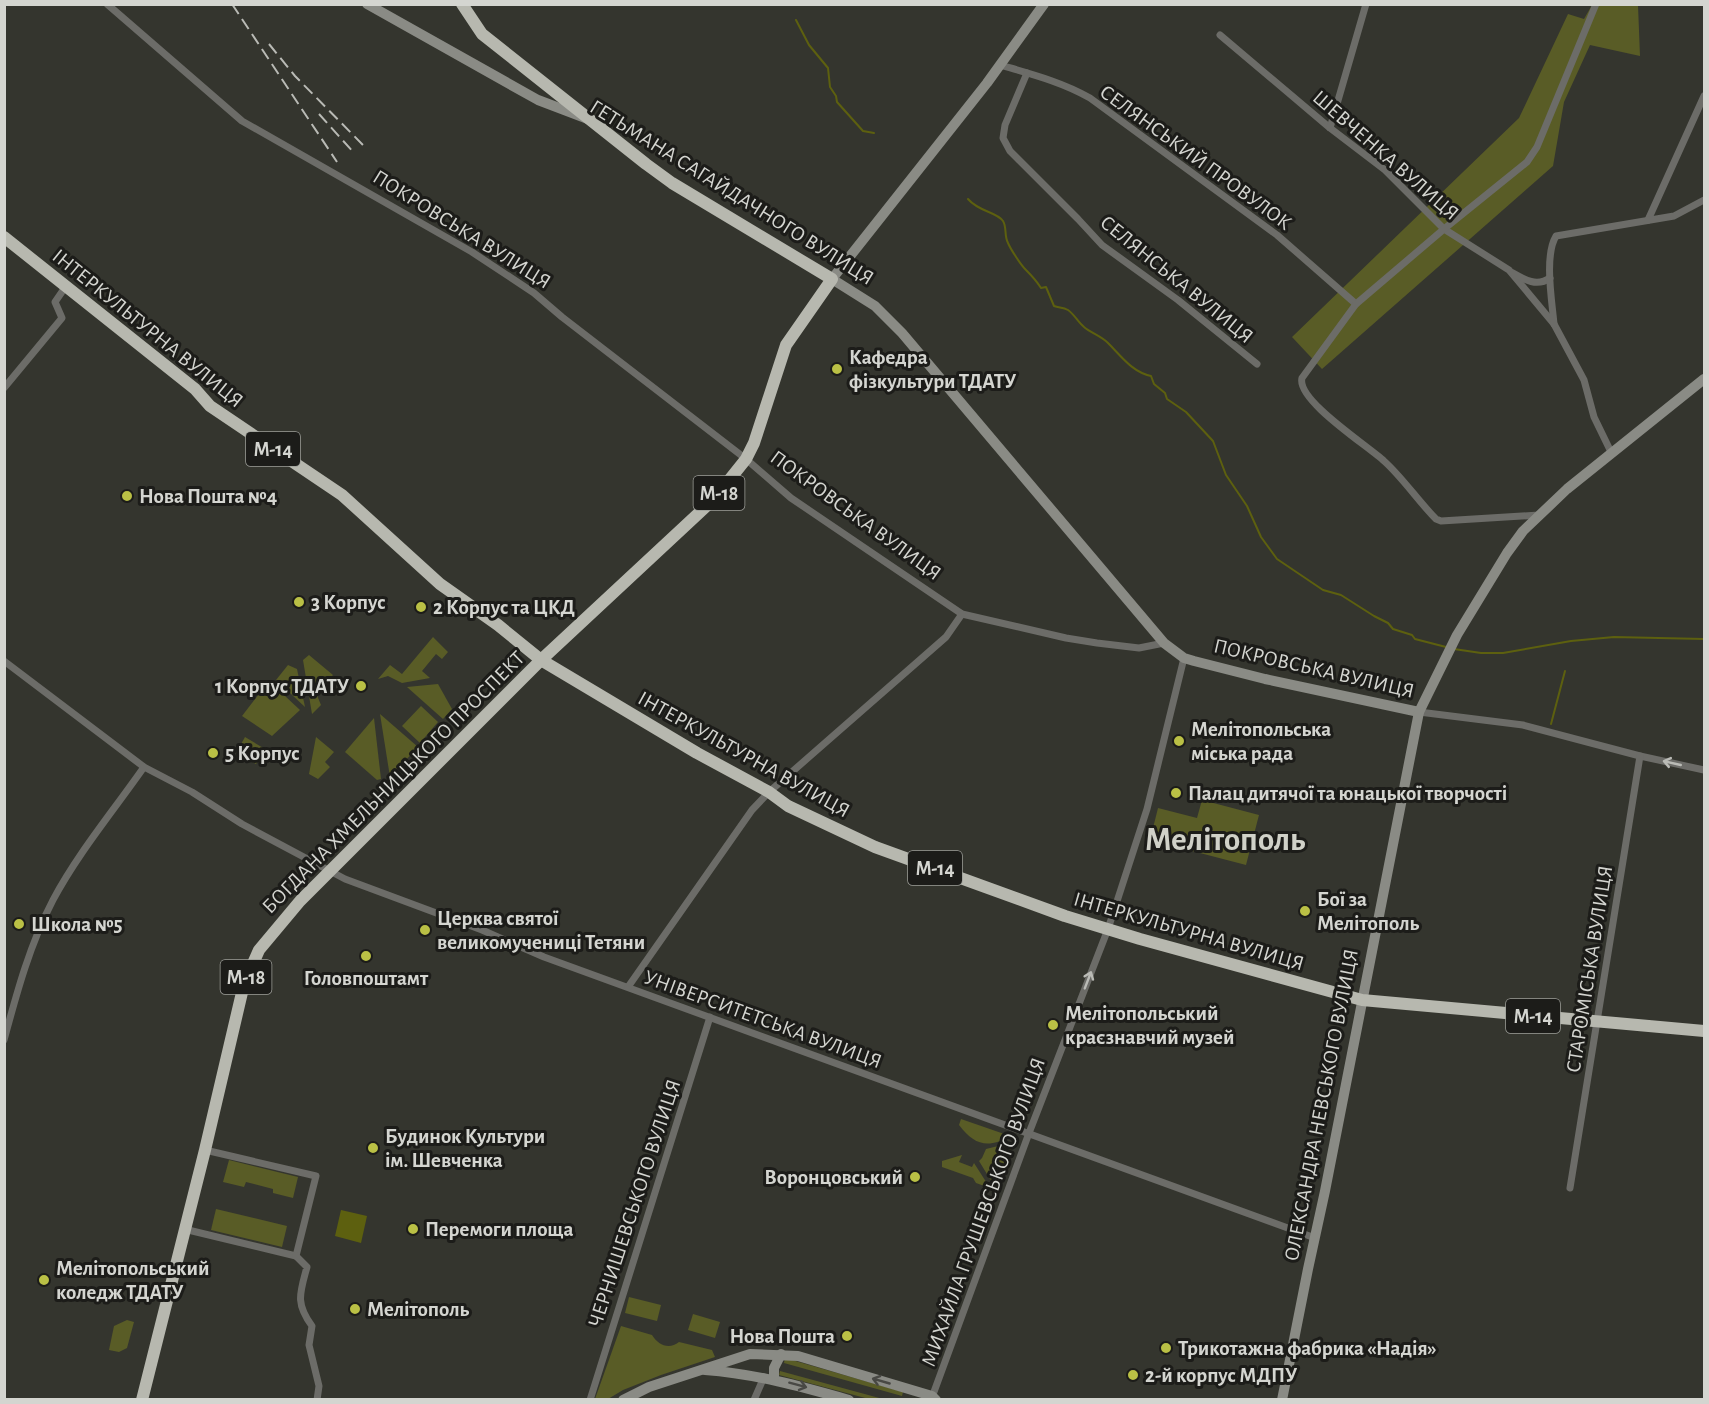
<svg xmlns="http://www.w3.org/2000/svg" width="1709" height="1404" font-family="'Alegreya Sans',sans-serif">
<rect width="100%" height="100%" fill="#34352e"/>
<!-- green -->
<g fill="#595c26">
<polygon points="1592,5 1638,5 1640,56 1590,45 1564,102 1553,166 1322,369 1292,337 1519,118 1568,14 1584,19"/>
<polygon points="433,637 448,652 442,659 436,654 422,671 430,678 402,683 388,676 378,679 390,665 402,674"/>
<polygon points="309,655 333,675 316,693 321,705 312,714 303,660"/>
<polygon points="288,665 297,669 305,707 276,680"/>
<polygon points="269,681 300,710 272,736 242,716"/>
<polygon points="438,684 452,709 443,719 407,687"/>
<polygon points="421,706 438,722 420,743 402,726"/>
<polygon points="380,714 418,747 390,777"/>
<polygon points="374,718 381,779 377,780 345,752"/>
<polygon points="245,737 265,749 256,764 236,753"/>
<polygon points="316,737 334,752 325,762 330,767 318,779 309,774"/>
<polygon points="1202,800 1259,815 1246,865 1150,840 1158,808 1197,818"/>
<path d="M 961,1119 L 1010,1136 C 988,1149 974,1145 959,1125 Z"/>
<polygon points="1014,1142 998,1186 990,1179 979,1161 982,1158 986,1149"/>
<polygon points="962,1155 959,1162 972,1167 974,1163 990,1188 976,1183 973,1178 942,1167 942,1161"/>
<polygon points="229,1160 298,1177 293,1198 273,1193 273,1189 246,1182 244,1187 223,1182"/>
<polygon points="216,1209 287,1226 282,1247 211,1230"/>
<polygon points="629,1297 661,1305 657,1321 625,1313"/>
<polygon points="693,1314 720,1322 715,1338 688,1330"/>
<polygon points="127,1320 134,1322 127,1348 119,1352 109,1350 114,1326"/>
<path d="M 621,1326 L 652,1335 C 658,1345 669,1350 679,1342 L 712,1350 L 715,1357 L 661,1375 L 623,1390 L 608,1399 L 595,1399 Z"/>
<polygon points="785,1358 903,1392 902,1396 784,1363"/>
<polygon points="780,1371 883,1399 869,1399 779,1375"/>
</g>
<!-- water -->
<polygon fill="#5d600f" points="341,1210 367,1216 361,1243 335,1236"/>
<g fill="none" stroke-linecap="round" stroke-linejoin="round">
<!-- stream -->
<g stroke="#5d600f" stroke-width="2">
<polyline points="796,20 809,45 828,68 830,87 836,96 837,102 863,131 874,133"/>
<path d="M 968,199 C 979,212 997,212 1003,221 C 1007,227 1004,236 1008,243 C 1011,250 1021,265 1026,270 C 1032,276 1036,280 1041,288 L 1046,287 L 1054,306 C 1059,308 1063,307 1068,310 C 1074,314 1078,322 1084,327 C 1091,333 1101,336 1108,343 C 1121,356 1132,372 1151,376 L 1154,384 L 1165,393 L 1167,399 L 1186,412 L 1213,441 L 1226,475 L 1247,506 L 1261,537 L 1277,559 L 1323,590 L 1341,595 L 1374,616 L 1388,623 L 1393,629 L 1412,635 L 1415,639 L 1446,647"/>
<polyline points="1454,649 1481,653 1503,653 1571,641 1614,637 1704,639"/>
<polyline points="1551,724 1565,671"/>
</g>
<!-- street -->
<g stroke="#6c6c68" stroke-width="7">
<polyline points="107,4 242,121 472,252 534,293 562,317 746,459 791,498 962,614 1066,638 1097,643 1139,648 1164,643"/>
<polyline points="1220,35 1330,128 1385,170 1444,229 1509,270 1554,324 1584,380 1594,417 1611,452"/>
<path d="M 1000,65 C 1031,74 1062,82 1090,98 L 1277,235 L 1356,304"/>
<polyline points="1027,73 1005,125 1003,138 1010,151 1078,219 1102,245 1178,300 1257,364"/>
<polyline points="1330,128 1366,4"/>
<polyline points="1648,220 1704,96"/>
<path d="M 1513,273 C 1525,280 1537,287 1550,278"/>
<path d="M 1554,324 C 1552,301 1544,256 1556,236 L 1674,216 L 1704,200"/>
<polyline points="4,388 62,318 55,302 66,286"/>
<path d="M 1539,515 L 1441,521 L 1436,519 C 1418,501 1403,478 1384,461 C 1368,446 1296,400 1302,378 L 1356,304 L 1444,229 L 1527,162 L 1537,147 L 1596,4"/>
<polyline points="4,661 144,767 192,792 242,824 345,879 482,930 544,957 1315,1238"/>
<polyline points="1419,712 1523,725 1640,756 1704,770"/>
<polyline points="628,987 752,810 769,792 946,637 962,614"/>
<path d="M 4,1040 C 17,992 30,944 53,900 C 78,853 114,810 144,767"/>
<polyline points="1570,1188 1640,756"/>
<polyline points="184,1229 296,1256 316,1176 205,1150"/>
<path d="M 296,1256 L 307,1267 C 300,1293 295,1303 312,1326 L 309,1345 L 319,1386 L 317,1400"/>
<polyline points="590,1400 710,1017"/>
<polyline points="754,1400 764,1377"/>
<polyline points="931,1400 1029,1133 1108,929 1147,809 1184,658"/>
</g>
<!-- secondary -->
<g stroke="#8a8b85" stroke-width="10">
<polyline points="367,4 538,100 588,119"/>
<polyline points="1044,4 987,83 832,279 875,306 902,333 1164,643 1184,658 1194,661 1265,679 1419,712"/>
<path d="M 705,1370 C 756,1374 800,1386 849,1400"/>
<polyline points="774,1379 774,1368 781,1354"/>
<polyline points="623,1400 649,1387 750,1354 798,1356 932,1396 936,1400"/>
<polyline points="1282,1400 1308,1269 1325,1191 1419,712 1457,635 1507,553 1523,531 1567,489 1704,379"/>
</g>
<!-- highway -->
<g stroke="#b7b8af" stroke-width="12">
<polyline points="4,237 195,389 210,406 342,495 440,584 498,625 541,660 697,753 769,792 788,806 875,847 1065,916 1140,939 1362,1000 1704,1031"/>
<polyline points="142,1400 205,1150 244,984 259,950 300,901 541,660 714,499 746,459 754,443 786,345 832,279 672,183 646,164 482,34 462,4"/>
</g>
<!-- rail -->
<g stroke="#b9bab5" stroke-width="2" stroke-dasharray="12 6" stroke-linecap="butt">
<polyline points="232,4 337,162"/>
<polyline points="269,44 295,76 363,145"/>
<polyline points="319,114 355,154"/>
</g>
</g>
<!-- one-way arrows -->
<defs><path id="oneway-shaft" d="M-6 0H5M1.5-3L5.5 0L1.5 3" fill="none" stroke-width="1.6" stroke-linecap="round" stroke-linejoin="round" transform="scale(1.5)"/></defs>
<g stroke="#babbb6">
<use href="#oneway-shaft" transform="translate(1672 763) rotate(-167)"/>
<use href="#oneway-shaft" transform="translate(1088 980) rotate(-69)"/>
</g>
<g stroke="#484844">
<use href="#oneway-shaft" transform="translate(881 1381) rotate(-164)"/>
<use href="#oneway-shaft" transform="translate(798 1385) rotate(15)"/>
</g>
<!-- markers -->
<g fill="#bac045" stroke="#1c1c19" stroke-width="2">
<circle cx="837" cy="369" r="6"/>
<circle cx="127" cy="496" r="6"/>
<circle cx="299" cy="602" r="6"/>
<circle cx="421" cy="607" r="6"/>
<circle cx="361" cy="686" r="6"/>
<circle cx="1179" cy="741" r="6"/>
<circle cx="213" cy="753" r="6"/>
<circle cx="1176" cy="793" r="6"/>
<circle cx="1305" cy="911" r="6"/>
<circle cx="19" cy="924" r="6"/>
<circle cx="425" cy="930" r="6"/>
<circle cx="366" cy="956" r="6"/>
<circle cx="1053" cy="1025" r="6"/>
<circle cx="373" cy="1148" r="6"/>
<circle cx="915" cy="1177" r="6"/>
<circle cx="413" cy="1229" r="6"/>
<circle cx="44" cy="1280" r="6"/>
<circle cx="355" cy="1309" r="6"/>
<circle cx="847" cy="1336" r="6"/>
<circle cx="1166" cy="1348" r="6"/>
<circle cx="1133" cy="1375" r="6"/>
</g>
<g text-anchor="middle" stroke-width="6" stroke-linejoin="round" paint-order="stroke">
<!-- shield labels -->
<g fill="#1c1c19" stroke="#9d9e99" stroke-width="1.5">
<rect x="246" y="432" width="54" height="34" rx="4.5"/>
<rect x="693.5" y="476" width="51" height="34" rx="4.5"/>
<rect x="908" y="851" width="54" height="34" rx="4.5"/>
<rect x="220.5" y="960" width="51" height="34" rx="4.5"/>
<rect x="1506" y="999" width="54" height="34" rx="4.5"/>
</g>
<g font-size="20" font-weight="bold" fill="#d4d5d0">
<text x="273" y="456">М-14</text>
<text x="719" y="500">М-18</text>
<text x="935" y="875">М-14</text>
<text x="246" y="984">М-18</text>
<text x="1533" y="1023">М-14</text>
</g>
<!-- street labels -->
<g font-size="21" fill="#d4d5d0" stroke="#1c1c19">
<text transform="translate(1386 155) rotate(41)" y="7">ШЕВЧЕНКА ВУЛИЦЯ</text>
<text transform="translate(1196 157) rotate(36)" y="7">СЕЛЯНСЬКИЙ ПРОВУЛОК</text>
<text transform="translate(732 192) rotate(32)" y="7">ГЕТЬМАНА САГАЙДАЧНОГО ВУЛИЦЯ</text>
<text transform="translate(462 229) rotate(32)" y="7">ПОКРОВСЬКА ВУЛИЦЯ</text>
<text transform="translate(1177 279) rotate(39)" y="7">СЕЛЯНСЬКА ВУЛИЦЯ</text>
<text transform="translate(148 328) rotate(39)" y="7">ІНТЕРКУЛЬТУРНА ВУЛИЦЯ</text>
<text transform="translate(856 515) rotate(36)" y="7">ПОКРОВСЬКА ВУЛИЦЯ</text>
<text transform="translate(1314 668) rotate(13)" y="7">ПОКРОВСЬКА ВУЛИЦЯ</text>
<text transform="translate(744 754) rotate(29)" y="7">ІНТЕРКУЛЬТУРНА ВУЛИЦЯ</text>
<text transform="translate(393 782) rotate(-45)" y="7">БОГДАНА ХМЕЛЬНИЦЬКОГО ПРОСПЕКТ</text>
<text transform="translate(1189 931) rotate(16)" y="7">ІНТЕРКУЛЬТУРНА ВУЛИЦЯ</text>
<text transform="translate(1589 969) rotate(-81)" y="7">СТАРОМІСЬКА ВУЛИЦЯ</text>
<text transform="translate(763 1019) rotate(20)" y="7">УНІВЕРСИТЕТСЬКА ВУЛИЦЯ</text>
<text transform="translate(1321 1105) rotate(-79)" y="7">ОЛЕКСАНДРА НЕВСЬКОГО ВУЛИЦЯ</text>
<text transform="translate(634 1203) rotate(-72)" y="7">ЧЕРНИШЕВСЬКОГО ВУЛИЦЯ</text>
<text transform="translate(983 1212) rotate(-70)" y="7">МИХАЙЛА ГРУШЕВСЬКОГО ВУЛИЦЯ</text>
</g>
<!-- poi labels -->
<g font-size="21" font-weight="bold" fill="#d4d5d0" stroke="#1c1c19" text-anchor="start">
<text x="849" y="364">Кафедра<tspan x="849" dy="24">фізкультури ТДАТУ</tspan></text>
<text x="139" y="503">Нова Пошта №4</text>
<text x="311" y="609">3 Корпус</text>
<text x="433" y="614">2 Корпус та ЦКД</text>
<text x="349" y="693" text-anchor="end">1 Корпус ТДАТУ</text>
<text x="1191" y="736">Мелітопольська<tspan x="1191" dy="24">міська рада</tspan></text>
<text x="225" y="760">5 Корпус</text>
<text x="1188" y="800">Палац дитячої та юнацької творчості</text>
<text x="1317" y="906">Бої за<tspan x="1317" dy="24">Мелітополь</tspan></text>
<text x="437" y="925">Церква святої<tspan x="437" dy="24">великомучениці Тетяни</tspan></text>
<text x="31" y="931">Школа №5</text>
<text x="366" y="985" text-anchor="middle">Головпоштамт</text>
<text x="1065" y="1020">Мелітопольський<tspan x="1065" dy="24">краєзнавчий музей</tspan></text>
<text x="385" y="1143">Будинок Культури<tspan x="385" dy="24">ім. Шевченка</tspan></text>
<text x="903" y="1184" text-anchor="end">Воронцовський</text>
<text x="425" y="1236">Перемоги площа</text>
<text x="56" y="1275">Мелітопольський<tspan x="56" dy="24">коледж ТДАТУ</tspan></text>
<text x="367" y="1316">Мелітополь</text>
<text x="835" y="1343" text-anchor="end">Нова Пошта</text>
<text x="1178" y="1355">Трикотажна фабрика «Надія»</text>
<text x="1145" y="1382">2-й корпус МДПУ</text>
</g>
<!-- town labels -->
<g font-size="33" font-weight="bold" fill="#d0d1c8" stroke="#1c1c19">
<text x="1225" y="850">Мелітополь</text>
</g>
</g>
<!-- border -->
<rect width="1709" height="1404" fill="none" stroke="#d4d5d0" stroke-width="12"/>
</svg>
